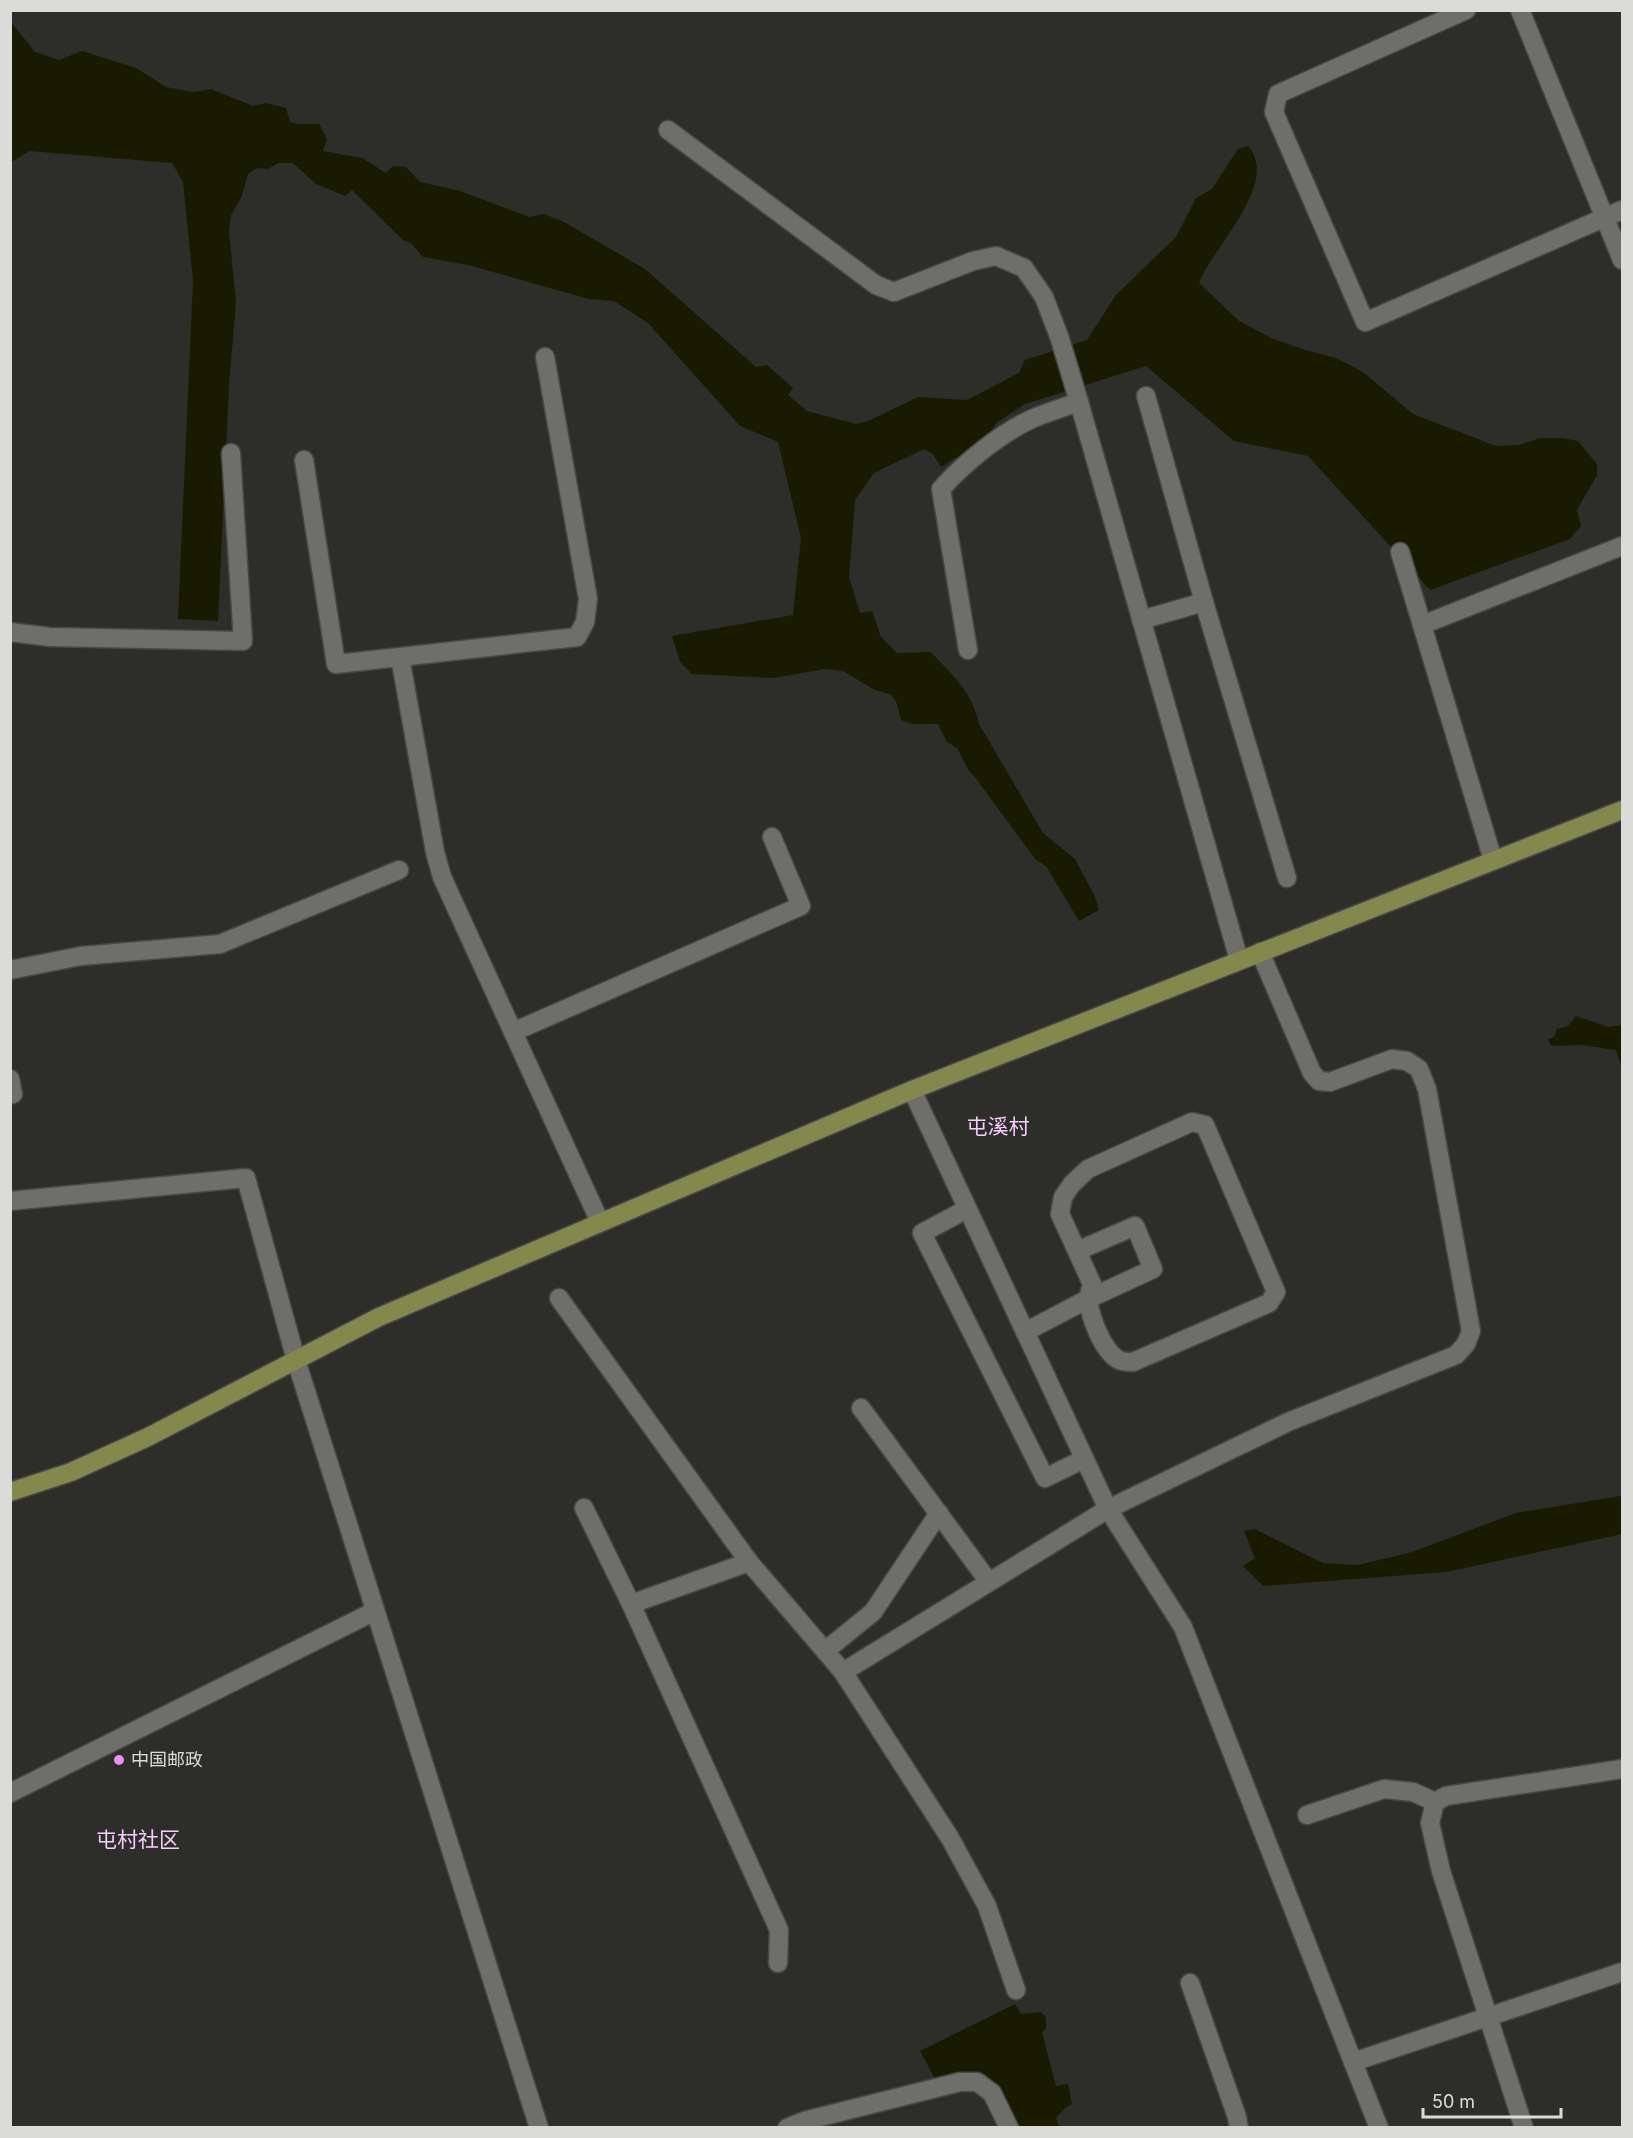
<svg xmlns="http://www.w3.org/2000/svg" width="1633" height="2138" font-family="Inter,'Noto Sans SC',sans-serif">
<rect width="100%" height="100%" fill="#2d2d29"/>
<!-- water -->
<g fill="#191b00">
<path d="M 10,21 L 35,52 L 59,60 L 82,51 L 136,68 L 166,87 L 193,92 L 211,89 L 253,106 L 266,103 L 286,108 L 290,122 L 299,124 L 319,124 L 327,139 L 323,151 L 362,158 L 386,173 L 393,166 L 406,167 L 420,182 L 460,191 L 529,217 L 544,214 L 564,222 L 645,269 L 756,367 L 767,365 L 793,388 L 788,395 L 807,411 L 856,424 L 868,421 L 918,397 L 967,400 L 1019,373 L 1025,360 L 1087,340 L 1116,295 L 1176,237 L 1196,198 L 1212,189 L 1238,149 L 1248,146 C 1281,183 1212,248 1199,283 L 1239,321 L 1271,338 L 1305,350 L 1336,358 L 1363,372 L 1413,414 L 1496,446 L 1519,445 L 1540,438 L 1562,438 L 1578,441 L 1597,464 L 1597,475 L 1577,510 L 1581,526 L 1570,539 L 1430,590 L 1308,456 L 1234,441 L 1146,366 L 1025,404 L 996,423 L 986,439 L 941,467 L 933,454 L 924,449 L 874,473 L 855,500 L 849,577 L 860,613 L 872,611 L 881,637 L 897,653 L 931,652 C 953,676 972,691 979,724 L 1043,833 L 1075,859 L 1095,897 L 1099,910 L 1079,921 L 1046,866 L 1036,860 L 974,776 L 969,771 L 957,748 L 947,742 L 938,724 L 912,724 L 901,720 L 896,701 L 890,694 L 875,690 L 843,671 L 825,669 L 773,678 L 692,674 L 680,662 L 672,636 L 793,615 L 801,538 L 778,442 L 740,426 L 648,323 L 614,301 L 589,299 L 468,265 L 423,257 L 411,243 L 403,240 L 352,190 L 345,196 L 316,184 L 293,163 L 278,163 L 268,169 L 257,168 L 248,174 L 242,196 L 231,215 L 229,231 L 236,302 L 229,386 L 218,621 L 178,619 L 193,280 L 183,182 L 172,163 L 30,151 L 11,162 Z"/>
<polygon points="1576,1016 1609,1027 1622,1025 1622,1068 1616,1050 1582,1045 1551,1046 1548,1039 1554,1037 1557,1029 1568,1026"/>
<polygon points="1620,1496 1622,1497 1622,1534 1446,1572 1263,1586 1243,1566 1255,1558 1244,1531 1255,1529 1323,1563 1358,1565 1412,1552 1516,1513"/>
<polygon points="1015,2004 1021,2014 1041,2012 1046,2018 1046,2029 1042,2032 1056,2086 1068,2084 1072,2104 1065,2108 1056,2118 1059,2127 1018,2127 992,2081 983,2075 968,2074 936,2081 920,2051"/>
</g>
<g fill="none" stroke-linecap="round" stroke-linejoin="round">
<!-- minor casing -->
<g stroke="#484846" stroke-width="21">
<g id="minor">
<polyline points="1466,10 1278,94 1274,112 1365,322 1622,210"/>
<polyline points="1520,10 1622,260"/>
<polyline points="668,130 876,285 894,292 973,261 996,256 1024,268 1044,297 1060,339 1079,402 1239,960"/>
<polyline points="545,357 588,599 585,622 577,637 400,657 435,852 442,877 600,1222"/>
<polyline points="1146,396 1204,602 1287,878"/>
<polyline points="304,460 336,664 400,657"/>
<polyline points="1400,552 1422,625"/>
<polyline points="1141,620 1204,602"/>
<polyline points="10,632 50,637 243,641 231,453"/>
<path d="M 968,650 L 941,489 C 964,463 1002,432 1034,418 C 1049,412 1064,407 1079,402"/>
<polyline points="1493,860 1422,625 1622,546"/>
<polyline points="10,970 81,956 220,944 399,870"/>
<polyline points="513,1032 801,906 772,837"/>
<polyline points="10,1079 13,1094 10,1094"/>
<polyline points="912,1090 1108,1509 1183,1627 1353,2062 1622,1972"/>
<polyline points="10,1201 246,1178 296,1360 539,2128"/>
<polyline points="967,1209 922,1233 1045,1478 1084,1459"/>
<polyline points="559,1298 749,1562 843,1672"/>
<path d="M 1025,1332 L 1088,1299 L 1092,1284 L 1060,1214 L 1063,1197 L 1072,1184 L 1088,1169 L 1192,1122 L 1205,1125 L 1276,1292 L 1269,1303 L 1133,1362 C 1128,1362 1123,1362 1119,1360 C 1102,1351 1090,1316 1088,1299 L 1153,1269 L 1135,1226 L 1077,1251"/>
<polyline points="861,1408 989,1582"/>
<polyline points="584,1508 631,1604"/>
<polyline points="749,1562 631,1604 779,1930 778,1963"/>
<polyline points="825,1651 873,1612 939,1513"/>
<polyline points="10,1793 375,1611"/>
<polyline points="1307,1815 1384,1789 1413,1792 1435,1802"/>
<polyline points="1190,1983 1237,2117 1239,2128"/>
<polyline points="1016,1990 987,1906 950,1838 843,1672 1108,1509 1288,1422 1456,1355 1466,1344 1471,1331 1427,1089 1419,1069 1407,1061 1392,1059 1330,1082 1319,1081 1312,1073 1260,952"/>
<polyline points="1353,2062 1379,2128"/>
<polyline points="787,2128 804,2121 960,2082 977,2082 992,2093 1009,2128"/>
<polyline points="1524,2128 1441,1871 1430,1823 1435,1802 1446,1796 1622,1769"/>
</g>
</g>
<!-- major casing -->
<g stroke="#484846" stroke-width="21">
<polyline id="major" points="10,1492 71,1472 148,1437 379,1317 912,1090 1622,810"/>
</g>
<!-- minor -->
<use href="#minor" stroke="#6e6f6b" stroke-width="18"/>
<!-- major -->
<use href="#major" stroke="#83884c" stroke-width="18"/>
</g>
<!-- markers -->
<circle fill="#ee8cf8" stroke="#2d2d29" stroke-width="2" cx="119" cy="1760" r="6"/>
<g text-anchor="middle" stroke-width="6" stroke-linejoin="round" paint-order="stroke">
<!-- poi labels -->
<g font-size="18" fill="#dbdbd9" stroke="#2d2d29" text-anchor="start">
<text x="131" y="1766">中国邮政</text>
</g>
<!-- quarter labels -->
<g font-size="21" fill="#f8ccfc" stroke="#2d2d29">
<text x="998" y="1134">屯溪村</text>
<text x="138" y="1847">屯村社区</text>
</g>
</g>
<!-- border -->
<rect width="1633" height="2138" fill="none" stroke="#dbdbd9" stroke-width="24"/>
<!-- scale -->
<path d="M1423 2108v9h138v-9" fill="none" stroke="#dbdbd9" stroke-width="3"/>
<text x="1432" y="2108" font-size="18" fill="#dbdbd9" stroke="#2d2d29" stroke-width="4.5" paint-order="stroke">50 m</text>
</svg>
